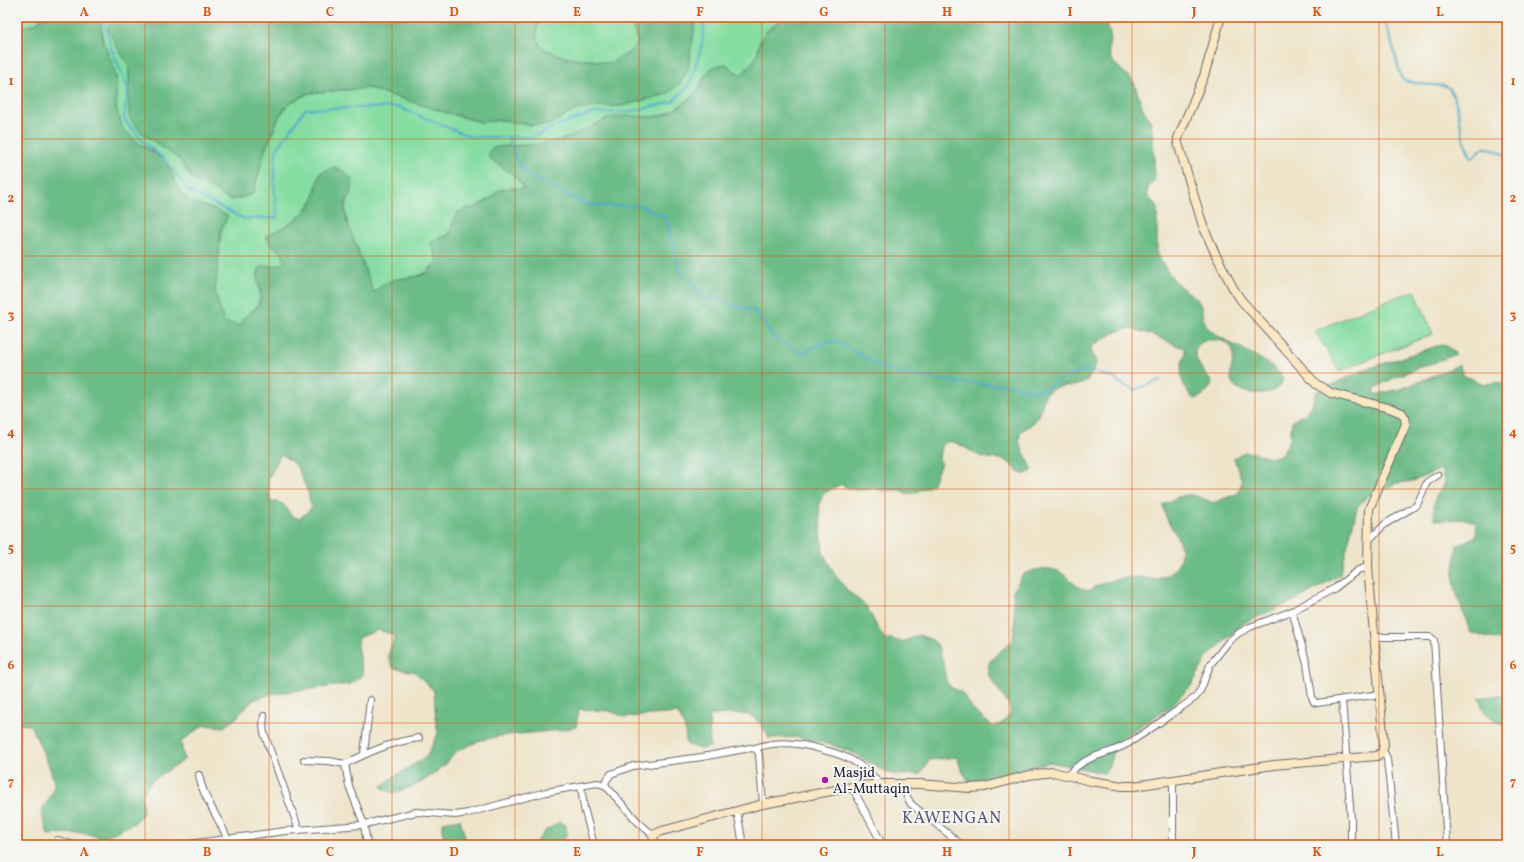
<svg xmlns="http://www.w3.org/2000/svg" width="1524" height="862" font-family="Vollkorn,serif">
<rect width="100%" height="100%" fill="#f6f6f2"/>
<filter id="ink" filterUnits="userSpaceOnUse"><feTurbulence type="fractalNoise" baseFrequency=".025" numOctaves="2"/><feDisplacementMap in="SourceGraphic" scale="8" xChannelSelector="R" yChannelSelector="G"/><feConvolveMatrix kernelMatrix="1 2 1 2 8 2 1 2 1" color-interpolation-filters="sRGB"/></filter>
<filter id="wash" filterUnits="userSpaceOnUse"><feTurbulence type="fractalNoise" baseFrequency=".012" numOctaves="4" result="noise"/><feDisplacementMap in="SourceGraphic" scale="16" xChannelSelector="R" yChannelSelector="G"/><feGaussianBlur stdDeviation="0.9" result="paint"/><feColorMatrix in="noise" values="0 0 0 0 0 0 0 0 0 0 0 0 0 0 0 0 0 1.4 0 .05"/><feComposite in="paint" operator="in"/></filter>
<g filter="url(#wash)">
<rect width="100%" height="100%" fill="#eee4c9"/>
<!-- green -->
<g fill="#85dda1" stroke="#54806e">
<polygon points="17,17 43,17 35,24 17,29"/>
<path d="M 98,17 L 108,17 L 109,31 L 118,49 L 129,65 L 129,117 L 141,132 L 180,160 L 192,178 L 197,182 L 213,189 L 224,197 L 233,200 L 253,194 L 264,153 L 279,117 L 288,104 L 309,93 L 368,88 L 444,112 L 481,122 L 503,120 L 530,125 L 549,125 L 575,110 L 602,106 L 622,106 L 667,94 L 680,84 L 693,38 L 696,17 L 789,17 L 778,22 L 768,29 L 761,39 L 756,58 L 741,76 L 736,71 L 705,75 C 702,80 700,87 697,92 C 692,99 666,116 657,116 C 640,118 624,115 607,119 L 568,138 L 542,144 L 503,146 L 495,162 C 506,167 518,178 524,189 L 510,188 L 503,189 L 498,191 L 494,196 L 475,208 L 469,208 L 455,217 L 449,235 L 436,239 L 433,248 L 437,260 C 422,282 416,274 394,280 C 386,282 379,288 373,293 L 357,247 L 348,226 L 345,207 L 350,195 L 345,172 L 334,167 L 316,186 L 314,198 L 303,214 L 283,228 L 266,236 C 270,248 281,246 285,262 L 280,266 L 267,266 L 257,278 C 262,301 262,305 243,319 L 241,326 L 224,322 L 215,293 L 221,230 L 227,216 L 216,210 L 191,202 L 181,193 L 165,159 L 137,142 L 123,129 L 116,108 L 116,77 L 113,66 L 103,41 L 101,23 Z"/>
<path d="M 537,17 L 629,17 L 638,43 C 631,52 622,60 611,62 C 605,64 598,61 592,60 C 577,58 551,59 540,44 C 534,36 538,26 537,17 Z"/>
<polygon points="1415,291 1433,334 1339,371 1315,331 1385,301"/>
</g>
<!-- forest -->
<g fill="#6cbc87" stroke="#476f61" fill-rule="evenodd">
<path d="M 43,17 L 98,17 L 101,23 L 103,41 L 113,66 L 116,77 L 116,108 L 123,129 L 137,142 L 165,160 L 181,193 L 191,202 L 216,210 L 228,216 L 221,230 L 215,293 L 224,322 L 241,326 C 242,324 241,321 243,319 C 248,311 259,311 261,298 C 262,285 253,280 261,266 C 270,266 277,267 285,262 C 281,246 271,248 266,236 C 283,228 307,216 314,198 C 317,190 317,181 320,173 L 334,167 C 347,173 357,178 350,195 C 348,199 345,202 345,207 C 344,211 346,215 346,219 L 374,293 L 382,285 L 394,280 L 418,276 L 429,272 L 437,260 L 431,242 L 449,235 L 455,217 L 458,212 L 469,208 L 475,208 L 494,196 L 497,191 L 503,189 L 510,188 L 524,189 C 517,174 502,168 490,159 L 488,153 L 492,148 L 497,147 L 542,144 L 568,138 L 607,119 C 613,117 620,116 626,116 C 640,115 656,120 669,113 C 676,109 693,98 697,92 C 707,77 703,67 726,64 L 741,76 L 756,58 L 759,45 L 764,34 L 778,22 L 789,17 L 1104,17 L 1110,33 L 1109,52 L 1111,59 L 1115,64 L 1134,82 L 1143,109 L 1150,120 L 1153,138 L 1155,175 L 1154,182 L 1149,186 L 1147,192 L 1148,197 L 1157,206 L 1157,251 C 1160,262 1173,281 1182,288 C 1186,292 1193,294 1197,299 C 1202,305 1202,314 1204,322 C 1207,331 1224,339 1232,344 C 1242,348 1280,368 1282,377 C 1286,396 1244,399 1233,384 C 1225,371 1241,355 1228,344 C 1219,337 1196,338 1195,352 C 1194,362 1207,375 1212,383 C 1208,391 1203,397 1194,399 C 1184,389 1178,375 1183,360 C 1184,355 1186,354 1184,348 C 1169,343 1139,327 1125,329 C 1116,331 1099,341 1091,347 L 1092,353 L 1097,361 C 1085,401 1064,376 1047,393 C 1042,398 1043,404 1041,410 C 1038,421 1029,426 1020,432 L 1019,443 L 1033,470 C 1020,482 1015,465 1005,460 C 999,458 990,459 983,457 C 973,454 961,443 952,442 C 947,441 945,443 941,445 L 939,458 L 941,463 L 932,485 L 913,493 L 906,493 L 901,490 L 880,490 L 874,488 L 865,490 L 859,490 L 846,487 L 841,484 L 824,493 L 819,504 L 823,553 L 835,575 L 848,591 L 867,607 L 878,629 L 885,639 L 890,639 L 902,642 L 919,635 L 932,640 L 937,644 L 943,662 L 946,681 L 950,687 L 961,692 L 975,712 L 993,727 L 999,725 L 1009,717 L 1011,711 L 1009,705 L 991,679 L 988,674 L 988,667 L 990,661 L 994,657 L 1013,640 L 1015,624 L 1013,591 L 1023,574 C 1039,568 1053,565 1067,577 C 1076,585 1076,587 1088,591 C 1104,580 1118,579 1137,577 C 1142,577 1147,579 1152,579 C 1169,580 1182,566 1181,550 C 1180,534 1163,520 1163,505 C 1185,492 1190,492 1213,503 L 1239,493 L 1242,481 L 1234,458 L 1244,452 L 1256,453 L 1269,458 L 1281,455 L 1290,440 L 1292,421 C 1299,416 1307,415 1311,407 C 1314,402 1313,397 1317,391 L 1367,369 L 1440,345 L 1447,346 L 1456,354 C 1429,366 1400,372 1375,388 L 1374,395 L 1404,388 L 1459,365 L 1464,376 L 1484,384 L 1507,382 L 1507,641 L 1485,637 L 1470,632 C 1465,615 1456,598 1454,580 C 1453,569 1456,557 1457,545 L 1476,536 L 1477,523 L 1466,519 L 1435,520 C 1433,501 1433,499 1445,484 L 1441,469 L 1413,481 L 1398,483 L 1367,496 L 1357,508 L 1340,575 L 1300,598 L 1244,623 L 1208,656 L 1191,686 L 1171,706 L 1114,743 L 1110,763 L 1105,773 L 1050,762 L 1028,767 L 1002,775 L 969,781 L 962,771 L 957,757 L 929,760 L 921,774 L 896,775 L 878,768 L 856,754 L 832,745 L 797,737 L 769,738 C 766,731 758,719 751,716 C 743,712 718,714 709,716 L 710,747 L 700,749 L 686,744 L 685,728 L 678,713 L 625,717 L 610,711 L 579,709 L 576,727 L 562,730 L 507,735 L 481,740 L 457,751 L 445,765 L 422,782 L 409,788 L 392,793 L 381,787 L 392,778 L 426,757 L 438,734 L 436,722 L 434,691 L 415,672 L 393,668 L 388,656 L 395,635 L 378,630 L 358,638 L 358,652 L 363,675 L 350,684 L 271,694 L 253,700 L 236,718 L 224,727 L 204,725 L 181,742 L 184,760 L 151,781 L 142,794 L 143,813 L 134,823 L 103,838 L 87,834 L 66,833 L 48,835 L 41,811 C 46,803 52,796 54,786 C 55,775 36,737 30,725 L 17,724 L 17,29 L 35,24 ZM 281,454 L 296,465 L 308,492 L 311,509 L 299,519 L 291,515 L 283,504 L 270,500 L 268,479 Z"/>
<polygon points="108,17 537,17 537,38 540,44 544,49 569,59 590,60 610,63 629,53 638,43 629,17 696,17 688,70 680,84 667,94 622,106 602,106 575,110 549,125 530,125 503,120 481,122 444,112 368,88 309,93 288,104 279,117 264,153 253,194 233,200 224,197 213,189 197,182 192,178 180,160 141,132 129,117 129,65 118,49 109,31"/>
<polygon points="1507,694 1507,728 1485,713 1479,698"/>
<polygon points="460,819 466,841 474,845 443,845 443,822"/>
<polygon points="560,822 566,826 567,834 560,845 533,845 545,831"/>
</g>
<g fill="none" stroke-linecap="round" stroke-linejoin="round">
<!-- stream -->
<g stroke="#4eabcc" stroke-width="2">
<polyline points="103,17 111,48 128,88 124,119 143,141 165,160 189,191 244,219 277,218 274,181 276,151 305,109 398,107 471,137 533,137 559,125 593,113 629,112 672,102 690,85 702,44 705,17"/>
<path d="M 1382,17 L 1388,29 L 1401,77 L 1404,81 L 1421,84 L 1446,86 L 1450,89 L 1457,106 L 1464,141 L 1471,157 L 1474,157 C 1485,139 1494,152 1507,155"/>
<polyline points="17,19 26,17"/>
<polyline points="508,137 516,159 525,172 538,181 586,204 611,206 641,206 666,218 680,271 696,288 708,298 755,311 773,337 801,353 829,341 841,343 876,365 901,374 961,383 1010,385 1020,388 1035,391 1050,386 1064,377 1087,370 1114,378 1123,385 1135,390 1160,380"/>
</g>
</g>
</g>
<g filter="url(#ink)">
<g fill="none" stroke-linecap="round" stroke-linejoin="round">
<!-- street casing -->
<g stroke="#69666d" stroke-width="8">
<g id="street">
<polyline points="1369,540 1385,524 1417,505 1427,482 1438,475"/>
<polyline points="1292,611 1307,664 1312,697 1314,702 1317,703 1380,694"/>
<polyline points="1374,637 1430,637 1434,640 1447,845"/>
<polyline points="1342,700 1351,819 1351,845"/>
<polyline points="264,716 263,726 264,733 299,830"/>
<path d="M 755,748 C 779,740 800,743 824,750 C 836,753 848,757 858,764 C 867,770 874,777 881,784"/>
<polyline points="1382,752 1385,754 1387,759 1396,845"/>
<polyline points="364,754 370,700"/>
<path d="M 304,760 L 329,761 L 345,764 C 369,752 391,742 419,738"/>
<polyline points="345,764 349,786 364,824 367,845"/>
<path d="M 199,775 C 203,799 219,817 228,840"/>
<path d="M 1068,775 C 1088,753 1104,757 1127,744 C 1150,730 1173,713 1196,697 L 1201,689 L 1210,665 L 1229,641 L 1239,633 L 1250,627 L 1292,611 L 1335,588 L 1358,570 L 1368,567"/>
<polyline points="1173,781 1173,845"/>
<polyline points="904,783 907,797 911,804 962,845"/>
<path d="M 605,785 L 606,781 L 611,774 L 633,766 L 702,757 L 750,748 C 755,748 757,749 759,754 L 763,804"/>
<polyline points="581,786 584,808 594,845"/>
<polyline points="852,787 880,840"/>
<polyline points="737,811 743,845"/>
<polyline points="58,840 74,845"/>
<polyline points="181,845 285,831 361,825 416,812 455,815 468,813 546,792 597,783 605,785 638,822 653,835"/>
</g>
</g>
<!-- secondary casing -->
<g stroke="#69666d" stroke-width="10">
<polyline id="secondary" points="655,845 653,835 662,831 763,804 852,787 881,784 920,784 970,788 985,787 1029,775 1053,772 1091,781 1123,786 1134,786 1274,765 1377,756 1382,752 1384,745 1368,567 1369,509 1406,424 1405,418 1402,413 1392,409 1331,393 1316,384 1241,300 1233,288 1215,253 1203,226 1178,143 1178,138 1204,76 1221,17"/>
</g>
<!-- street -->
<use href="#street" stroke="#fff" stroke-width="6"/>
<!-- secondary -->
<use href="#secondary" stroke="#fae7c3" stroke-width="8"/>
</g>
</g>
<!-- grid -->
<path fill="none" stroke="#de560e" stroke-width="1" stroke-opacity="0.55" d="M 145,17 L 145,845M 269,17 L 269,845M 392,17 L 392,845M 515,17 L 515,845M 639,17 L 639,845M 762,17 L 762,845M 885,17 L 885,845M 1009,17 L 1009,845M 1132,17 L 1132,845M 1255,17 L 1255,845M 1379,17 L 1379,845M 17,139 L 1507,139M 17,256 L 1507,256M 17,373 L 1507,373M 17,489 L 1507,489M 17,606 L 1507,606M 17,723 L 1507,723"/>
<!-- markers -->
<circle fill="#b5179e" stroke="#f6f6f2" stroke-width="1.5" cx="825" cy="780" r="4"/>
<g text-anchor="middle" stroke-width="4" stroke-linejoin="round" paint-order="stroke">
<!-- poi labels -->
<g font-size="14" fill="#22223b" stroke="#f6f6f2" text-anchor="start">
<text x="833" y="777">Masjid<tspan x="833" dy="16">Al-Muttaqin</tspan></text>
</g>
<!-- quarter labels -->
<g font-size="16" letter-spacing="1" fill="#5a5373" stroke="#f6f6f2">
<text x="952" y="823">KAWENGAN</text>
</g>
</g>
<!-- margin -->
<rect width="1524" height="862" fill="none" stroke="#f6f6f2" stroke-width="44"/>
<rect x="22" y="22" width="1480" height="818" fill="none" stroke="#de560e" stroke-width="1.5"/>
<g font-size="13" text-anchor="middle" font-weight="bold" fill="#de560e">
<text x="84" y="16">A</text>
<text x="207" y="16">B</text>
<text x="330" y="16">C</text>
<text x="454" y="16">D</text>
<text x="577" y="16">E</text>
<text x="700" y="16">F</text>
<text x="824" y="16">G</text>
<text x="947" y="16">H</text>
<text x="1070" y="16">I</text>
<text x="1194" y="16">J</text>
<text x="1317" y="16">K</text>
<text x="1440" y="16">L</text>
<text x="11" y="85">1</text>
<text x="1513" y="85">1</text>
<text x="11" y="202">2</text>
<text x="1513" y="202">2</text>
<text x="11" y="319">3</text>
<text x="1513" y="319">3</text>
<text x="11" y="436">4</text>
<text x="1513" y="436">4</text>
<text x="11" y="552">5</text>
<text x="1513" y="552">5</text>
<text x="11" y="669">6</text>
<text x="1513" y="669">6</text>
<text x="11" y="786">7</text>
<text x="1513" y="786">7</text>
<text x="84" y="856">A</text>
<text x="207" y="856">B</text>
<text x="330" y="856">C</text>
<text x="454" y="856">D</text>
<text x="577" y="856">E</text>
<text x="700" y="856">F</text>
<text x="824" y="856">G</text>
<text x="947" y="856">H</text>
<text x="1070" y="856">I</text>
<text x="1194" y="856">J</text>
<text x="1317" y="856">K</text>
<text x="1440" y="856">L</text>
</g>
</svg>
